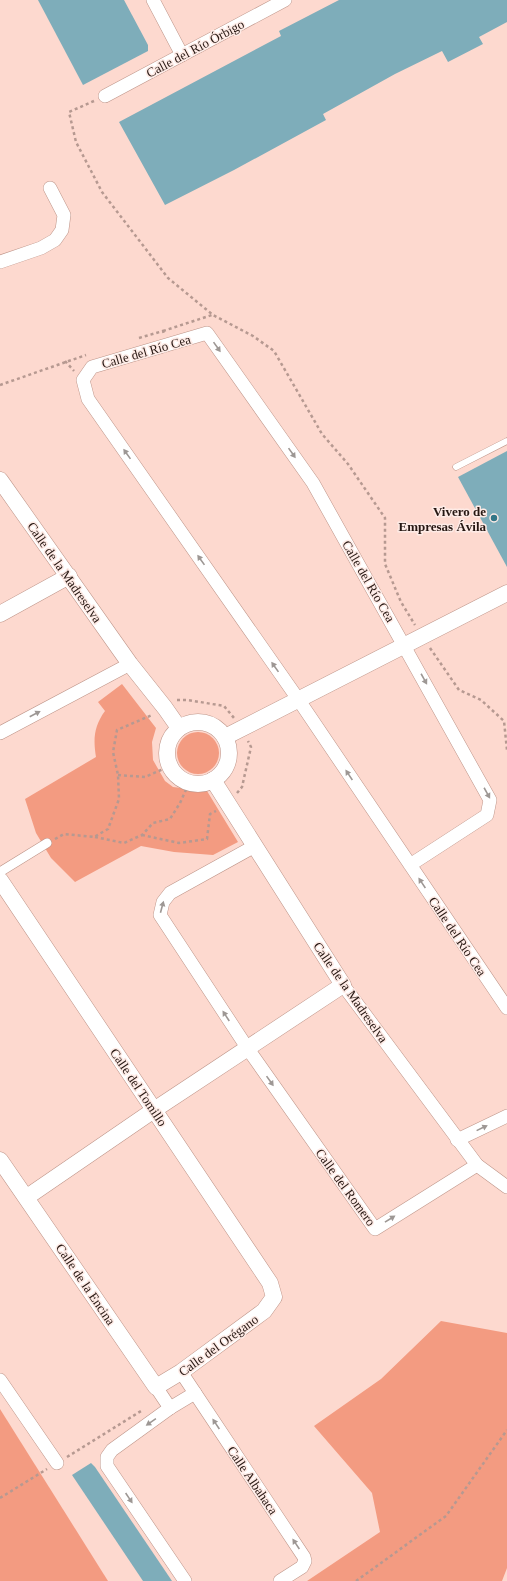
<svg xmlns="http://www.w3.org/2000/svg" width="507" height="1581" font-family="'Times New Roman',serif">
<rect width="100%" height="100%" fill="#fdd9cf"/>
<!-- green -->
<g fill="#f39b81">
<path d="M 122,684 L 156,728 L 152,742 L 153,760 L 165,781 L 173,787 L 207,791 L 238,842 L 213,855 L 174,852 L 141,846 L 75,882 L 51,858 L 36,833 L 25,799 L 96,757 C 93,739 94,726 105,711 L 98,702 Z"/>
<circle cx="198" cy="753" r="21"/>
<polygon points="441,1321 507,1333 507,1568 502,1581 307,1581 380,1532 372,1493 314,1426 381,1379"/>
<polygon points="0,1409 108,1581 0,1581"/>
</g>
<!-- building -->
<g fill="#7eadba">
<polygon points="38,0 124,0 148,45 148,51 83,85"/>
<polygon points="339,0 507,0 507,22 479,37 483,44 448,62 442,51 395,74 323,114 326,120 234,170 165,205 119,122 281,36 279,31"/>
<polygon points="507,451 507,567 458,477"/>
<polygon points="91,1463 95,1467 172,1581 143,1581 72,1475"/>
</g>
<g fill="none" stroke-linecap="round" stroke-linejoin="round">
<!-- service casing -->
<g stroke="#be9589" stroke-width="7">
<polyline id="service" points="456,467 507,441"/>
</g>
<!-- pedestrian casing -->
<g stroke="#be9589" stroke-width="10">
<polyline id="pedestrian" points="0,872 47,843"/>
</g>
<!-- minor casing -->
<g stroke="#be9589" stroke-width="14">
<g id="minor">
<polyline points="153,0 182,55"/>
<polyline points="105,96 285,0"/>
<polyline points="0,262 41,248 55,240 62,230 64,215 50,188"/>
<polyline points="0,733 130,664"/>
<polyline points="255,846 170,893 163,902 160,915 248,1049 375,1229 477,1165"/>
<polyline points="410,865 487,815 490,800 313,483 207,333 92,367 83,380 88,399 298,699 507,1008"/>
<polyline points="343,985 477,1165 507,1187"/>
<polyline points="457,1140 507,1116"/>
<polyline points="181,1372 304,1557 305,1561 302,1567 280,1581"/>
<polyline points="0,1380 57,1463"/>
<polyline points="156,1387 170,1408"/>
<polyline points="185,1581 107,1466 107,1457 112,1450 170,1408 195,1393"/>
</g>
</g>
<!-- tertiary casing -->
<g stroke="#be9589" stroke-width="17">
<g id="tertiary">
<polyline points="0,480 130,664 165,708 179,728"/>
<polyline points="0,614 69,576"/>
<circle cx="198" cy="753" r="31"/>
<polyline points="225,737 507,593"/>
<polyline points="0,880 270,1283 274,1297 264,1311 181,1372 156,1387 0,1160"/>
<polyline points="27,1197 154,1110 343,985 213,780"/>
</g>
</g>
<!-- path -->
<g stroke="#b69991" stroke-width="2.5" stroke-dasharray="3 3" stroke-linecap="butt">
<polyline points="94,101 69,112 76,142 102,192 168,278 213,315 253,336 274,351 322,434 348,464 385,518 385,564 401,602 415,625"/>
<polyline points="163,331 212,315"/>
<polyline points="139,338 163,331 164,334"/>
<polyline points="65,361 74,371"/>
<polyline points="0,385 86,355"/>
<polyline points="430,648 459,690 481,700 504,721 507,750"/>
<polyline points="177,700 188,700 224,706 234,718"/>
<polyline points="118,775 145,777 170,766"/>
<polyline points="237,793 242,787 251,747 248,741"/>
<polyline points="142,835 179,843 207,839 210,814 216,811"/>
<polyline points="95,837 124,843 142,835 153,823 170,819 180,803 189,783"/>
<polyline points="55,839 64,834 94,837 108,829 119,799 118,775 113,752 117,730 152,715"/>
<polyline points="67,1457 141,1411"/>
<polyline points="0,1498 47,1469"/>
<polyline points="356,1581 446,1516 507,1430"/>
</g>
<!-- service -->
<use href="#service" stroke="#fff" stroke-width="6"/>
<!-- pedestrian -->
<use href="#pedestrian" stroke="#fff" stroke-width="9"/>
<!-- minor -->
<use href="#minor" stroke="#fff" stroke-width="13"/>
<!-- tertiary -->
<use href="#tertiary" stroke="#fff" stroke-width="16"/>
</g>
<!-- one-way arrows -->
<defs><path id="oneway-solid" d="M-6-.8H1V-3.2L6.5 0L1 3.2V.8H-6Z"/></defs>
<g fill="#9d9794">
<use href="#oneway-solid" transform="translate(217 347) rotate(55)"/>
<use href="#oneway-solid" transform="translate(292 453) rotate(55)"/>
<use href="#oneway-solid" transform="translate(127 454) rotate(-125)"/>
<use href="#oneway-solid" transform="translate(201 560) rotate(-125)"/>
<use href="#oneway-solid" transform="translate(275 667) rotate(-125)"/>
<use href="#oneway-solid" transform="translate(424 679) rotate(61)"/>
<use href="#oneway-solid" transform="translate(35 714) rotate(-28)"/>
<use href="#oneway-solid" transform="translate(349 775) rotate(-124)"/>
<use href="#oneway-solid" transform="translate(487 793) rotate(61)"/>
<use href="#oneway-solid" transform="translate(422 883) rotate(-124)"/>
<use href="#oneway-solid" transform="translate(162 907) rotate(-75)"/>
<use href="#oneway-solid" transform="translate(226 1016) rotate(-123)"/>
<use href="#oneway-solid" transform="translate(270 1081) rotate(55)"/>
<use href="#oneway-solid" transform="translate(482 1128) rotate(-26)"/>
<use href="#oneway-solid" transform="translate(390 1219) rotate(-32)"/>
<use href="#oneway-solid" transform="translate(151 1422) rotate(145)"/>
<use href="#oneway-solid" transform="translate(216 1424) rotate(-124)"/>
<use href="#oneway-solid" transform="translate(129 1498) rotate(56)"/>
<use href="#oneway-solid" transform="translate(296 1544) rotate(-124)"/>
</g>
<!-- markers -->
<circle fill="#337687" stroke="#feebe6" stroke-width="1.5" cx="494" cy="518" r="4"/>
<g text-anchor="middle" stroke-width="3" stroke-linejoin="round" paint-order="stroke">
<!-- street labels -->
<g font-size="13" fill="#261712" stroke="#feebe6">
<text transform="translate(195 48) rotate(-28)" y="5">Calle del Río Órbigo</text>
<text transform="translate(146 351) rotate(-16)" y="5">Calle del Río Cea</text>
<text transform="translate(65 572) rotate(55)" y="5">Calle de la Madreselva</text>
<text transform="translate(369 581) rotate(60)" y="5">Calle del Río Cea</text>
<text transform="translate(458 936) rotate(56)" y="5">Calle del Río Cea</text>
<text transform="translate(351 992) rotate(55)" y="5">Calle de la Madreselva</text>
<text transform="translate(139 1087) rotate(56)" y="5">Calle del Tomillo</text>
<text transform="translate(346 1187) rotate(54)" y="5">Calle del Romero</text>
<text transform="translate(86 1284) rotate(56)" y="5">Calle de la Encina</text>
<text transform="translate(218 1345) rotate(-36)" y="5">Calle del Orégano</text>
<text transform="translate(253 1480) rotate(56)" y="5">Calle Albahaca</text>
</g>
<!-- poi labels -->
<g font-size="13" font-weight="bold" fill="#261712" stroke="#feebe6" text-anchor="end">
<text x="486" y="516">Vivero de<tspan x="486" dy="15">Empresas Ávila</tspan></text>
</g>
</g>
</svg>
